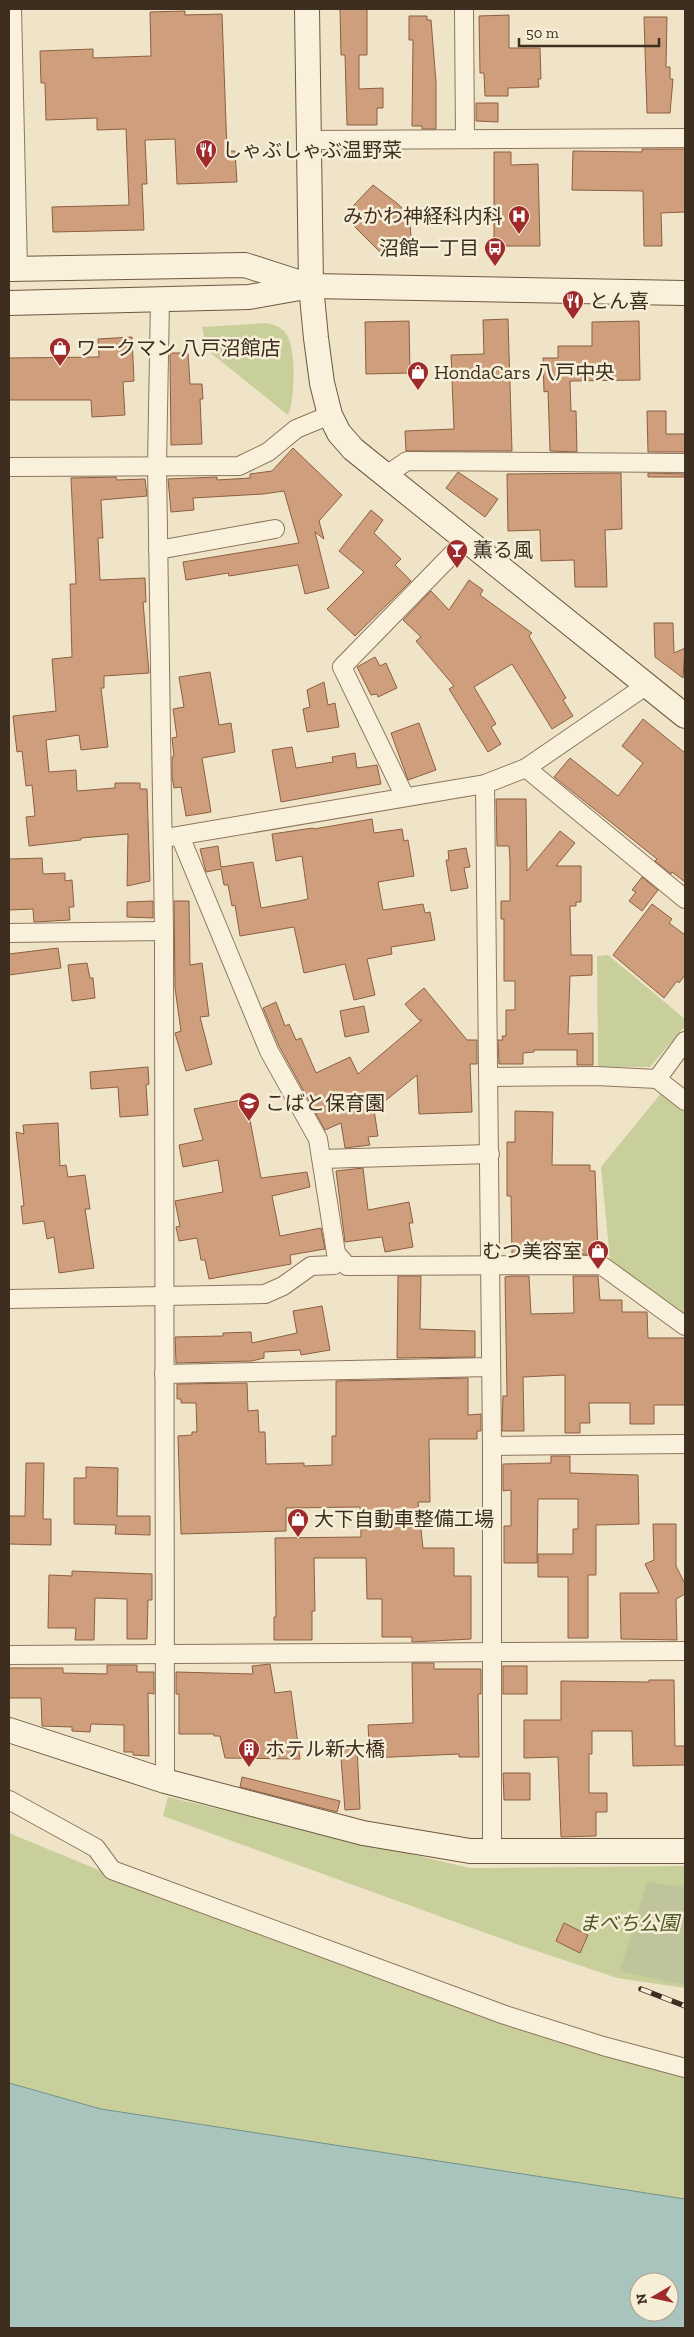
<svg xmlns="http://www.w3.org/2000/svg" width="694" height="2337" font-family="'Zilla Slab','Noto Sans JP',serif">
<rect width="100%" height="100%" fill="#f0e4c8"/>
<!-- green -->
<g fill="#c9cf9b">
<path d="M 266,323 C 276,325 284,328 288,337 C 296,353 295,400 288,415 L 207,350 L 202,327 Z"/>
<polygon points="608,955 685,1019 685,1026 650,1067 598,1067 597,956"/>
<polygon points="662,1092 685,1110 685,1319 610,1260 601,1167"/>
<polygon points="168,1797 470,1868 685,1866 685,1988 617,1978 516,1944 163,1816"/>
<polygon points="9,1833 227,1923 502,2022 685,2075 685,2199 101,2109 9,2083"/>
</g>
<!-- cemetery -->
<polygon fill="#bfc49a" points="647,1882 685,1887 685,1985 620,1971"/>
<!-- water -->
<path fill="#a9c4bc" stroke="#6f938a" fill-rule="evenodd" d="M 9,2083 L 101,2109 L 685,2199 L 685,2328 L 9,2328 ZM 639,2282 L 669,2282 L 669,2312 L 639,2312 Z"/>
<!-- building -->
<g fill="#cf9f7d" stroke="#8d5f41">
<polygon points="340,9 367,9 367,55 359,55 359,89 383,88 383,108 377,108 377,125 347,125 345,55 341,55"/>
<polygon points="185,11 185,15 222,14 227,151 235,151 237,182 177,184 175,139 145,140 147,184 142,184 144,230 53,232 52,207 129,205 126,129 97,130 97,118 46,120 45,83 41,83 40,51 93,49 93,58 151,56 150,12"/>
<polygon points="509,15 509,48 540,48 541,79 538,79 539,87 508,88 508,96 485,96 484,73 480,73 479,16"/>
<polygon points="409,16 427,16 427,20 431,20 436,82 436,129 422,129 422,126 412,126 413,40 409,40"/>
<polygon points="644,17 667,17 666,67 670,67 670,79 673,79 670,113 647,113"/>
<polygon points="476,103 498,103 498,122 476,121"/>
<polygon points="642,149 685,149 685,212 661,213 662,246 644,246 643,191 572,190 573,151 642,152"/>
<polygon points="494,152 511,152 511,165 538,164 540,246 494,246"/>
<polygon points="373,185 398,204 406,212 410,223 411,237 400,249 381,253 350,222 354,205"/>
<polygon points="508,319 512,451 406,451 405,431 454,429 451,355 484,354 483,320"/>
<polygon points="409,321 410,373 366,374 365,322"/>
<polygon points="639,321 640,380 570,381 571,411 576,411 577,452 550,451 548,391 544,392 543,358 558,358 558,346 592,346 592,322"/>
<polygon points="132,337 134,381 123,382 125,415 92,417 91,400 9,400 9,358 99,357 98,339"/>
<polygon points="170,353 188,353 190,384 202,384 203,399 200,399 202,444 171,445"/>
<polygon points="647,411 666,411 666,434 685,434 685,452 648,452"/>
<polygon points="293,448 342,495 319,521 324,539 315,532 329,588 305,594 298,565 229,576 228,573 186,580 183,562 299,543 284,491 263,494 193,498 194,510 171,512 168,479 217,477 217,480 250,478 250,474 272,471"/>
<polygon points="458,472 498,499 485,517 446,488"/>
<polygon points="621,473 622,529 605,530 607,587 575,587 574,560 541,561 540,530 508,531 507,474"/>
<polygon points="648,473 685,474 685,477 648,477"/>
<polygon points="116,477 117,480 145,479 147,496 101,500 103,538 98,538 100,580 145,578 146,602 143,602 149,673 104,676 104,688 101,688 108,747 81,750 79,735 46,740 49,772 76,770 77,791 115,788 115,783 140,783 140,789 147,789 150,881 127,886 128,834 81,838 81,840 29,846 26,817 35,816 32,785 26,786 22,751 17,752 13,716 56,711 52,659 72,657 70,584 76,584 71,478"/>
<polygon points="371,510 383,520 374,533 401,559 395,565 411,581 355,636 327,609 364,572 339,551"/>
<polygon points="469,580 483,590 480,595 532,633 529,636 566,698 563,700 573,716 552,729 512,664 474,687 496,724 491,727 501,744 488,752 449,689 454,686 416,641 421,637 403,620 431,591 449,610"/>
<polygon points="654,623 673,623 674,653 685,648 683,678 655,657"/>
<polygon points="375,657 380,666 386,663 397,688 378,697 377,694 371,695 357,667"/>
<polygon points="210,672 219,725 231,723 235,752 202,758 211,812 186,816 181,787 174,788 172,776 172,757 174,756 172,738 177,737 173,709 184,707 179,677"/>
<polygon points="324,682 328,705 335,703 339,727 307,732 303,709 310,707 307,690"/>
<polygon points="643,719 685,753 685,882 672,872 671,874 655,861 657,859 554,777 570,758 618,796 643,763 622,746"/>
<polygon points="419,723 436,770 408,780 391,733"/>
<polygon points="292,747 296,768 333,762 332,757 355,753 357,768 377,765 381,784 281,802 272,750"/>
<polygon points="496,799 526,799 527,871 560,831 575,843 556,866 581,866 581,902 576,902 576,906 570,906 571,955 592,955 592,975 570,976 568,1034 593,1033 593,1065 577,1065 577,1050 534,1050 534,1052 523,1053 523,1064 499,1064 498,1040 503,1040 502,1036 506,1036 506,1010 515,1010 515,981 504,981 504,919 501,919 501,901 510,901 510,860 509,846 497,846"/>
<polygon points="372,819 374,833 402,829 404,841 408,840 414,876 378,882 383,910 423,904 425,913 430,912 435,940 391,947 392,954 367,959 375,995 354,1000 345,964 304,973 294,927 240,936 235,905 232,906 228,885 224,885 221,869 206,872 200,849 218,846 221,867 253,862 261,908 299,901 308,899 302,856 276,861 272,834 313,828 314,829"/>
<polygon points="466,848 470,867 464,868 468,888 451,891 446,860 449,860 448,851"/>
<polygon points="42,858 43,874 65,873 65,881 72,880 74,907 69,907 70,920 34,922 33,909 9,910 9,859"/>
<polygon points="642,877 658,890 642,911 629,901 636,892 632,890"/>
<polygon points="153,901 153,918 127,917 127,902"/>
<polygon points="174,901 189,901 190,965 202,963 209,1016 200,1017 212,1064 186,1071 175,1033 181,1031 175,988"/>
<polygon points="652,904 672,919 669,923 685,935 685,975 679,983 677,981 664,998 613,955"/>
<polygon points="58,948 61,968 9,975 9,954"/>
<polygon points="87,963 90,978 93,978 95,998 72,1001 68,965"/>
<polygon points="424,988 467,1040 477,1040 477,1064 470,1064 472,1112 419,1114 417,1075 374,1110 378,1136 368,1137 370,1145 345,1148 341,1123 325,1130 279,1046 263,1008 276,1002 285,1026 289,1024 296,1040 301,1038 316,1073 350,1057 358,1074 422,1020 419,1020 405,1004"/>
<polygon points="364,1006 369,1032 345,1037 340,1011"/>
<polygon points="148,1067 149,1084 146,1085 148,1115 120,1117 118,1087 91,1089 90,1072"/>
<polygon points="246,1099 261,1178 307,1172 310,1187 272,1196 280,1236 321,1228 325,1249 290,1255 291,1264 209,1279 205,1260 201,1260 197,1238 179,1241 176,1227 180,1226 175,1201 223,1192 218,1160 183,1167 179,1145 203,1140 194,1109"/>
<polygon points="515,1111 553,1112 552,1165 590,1165 590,1171 595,1171 598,1254 512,1255 511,1196 507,1196 507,1142 515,1142"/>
<polygon points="58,1123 60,1166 66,1165 68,1177 85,1175 90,1209 85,1209 94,1268 59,1273 54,1237 47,1239 44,1221 23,1224 21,1206 24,1206 16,1132 24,1134 23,1125"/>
<polygon points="363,1168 368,1210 409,1202 413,1223 409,1223 413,1247 385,1252 382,1237 345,1242 336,1171"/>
<polygon points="398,1276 421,1276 420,1329 475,1331 475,1357 397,1358"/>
<polygon points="512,1276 529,1276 531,1314 574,1313 573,1276 598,1276 600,1300 622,1300 622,1312 647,1312 648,1338 685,1338 685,1405 654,1405 654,1424 630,1424 630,1403 589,1403 590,1423 580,1423 580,1433 565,1433 565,1375 523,1377 524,1431 502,1431 503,1396 507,1396 505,1277"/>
<polygon points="322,1306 330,1350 301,1355 300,1350 264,1352 264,1358 252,1361 176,1363 175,1337 223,1336 223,1333 251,1332 252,1343 297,1333 293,1311"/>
<polygon points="468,1378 468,1415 481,1414 481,1431 477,1431 477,1439 429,1439 430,1502 418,1502 423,1548 454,1548 454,1576 471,1576 471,1639 412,1642 412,1637 382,1637 382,1599 367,1599 366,1558 314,1558 315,1611 312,1611 312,1640 274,1640 274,1617 276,1617 275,1538 361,1537 360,1507 286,1508 286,1531 181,1534 178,1436 192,1435 192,1432 197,1432 196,1403 181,1403 181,1399 177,1399 177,1384 247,1383 248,1411 258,1410 259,1432 265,1432 266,1464 304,1463 304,1466 332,1465 332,1436 336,1436 336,1381"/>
<polygon points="551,1456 570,1456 570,1473 638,1475 639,1524 596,1525 596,1575 588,1575 588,1638 568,1638 568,1577 538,1577 538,1554 573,1554 573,1529 578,1529 578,1499 538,1499 537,1563 504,1563 504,1526 511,1526 511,1490 503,1491 503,1464 551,1463"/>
<polygon points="26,1463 44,1463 43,1519 51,1519 51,1545 9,1544 9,1516 25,1516"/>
<polygon points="86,1467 118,1468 117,1516 150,1516 150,1535 115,1534 116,1525 74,1524 74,1478 86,1478"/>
<polygon points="653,1524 676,1524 676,1566 685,1584 685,1594 676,1599 677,1640 621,1639 620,1593 659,1593 645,1564 654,1560"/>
<polygon points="72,1571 152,1574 152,1600 148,1600 147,1639 127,1639 127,1599 95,1598 94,1640 75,1640 76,1628 48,1628 49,1575 72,1576"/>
<polygon points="412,1663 434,1663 434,1669 481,1669 481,1694 478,1694 479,1757 459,1757 459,1754 370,1758 368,1725 413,1723"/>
<polygon points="270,1664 275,1693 291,1691 300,1759 225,1758 220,1736 214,1736 214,1734 179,1734 179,1694 176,1694 176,1672 253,1674 252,1666"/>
<polygon points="107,1665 137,1665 137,1672 154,1672 154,1694 148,1693 149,1756 133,1755 133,1752 124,1752 124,1725 91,1724 90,1732 72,1731 72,1727 42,1726 41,1698 9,1698 9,1668 63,1668 63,1673 107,1674"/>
<rect x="503" y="1666" width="24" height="28"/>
<polygon points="649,1680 674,1680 675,1746 685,1746 685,1765 633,1766 632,1731 592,1731 592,1754 589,1754 589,1793 607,1793 607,1812 596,1812 596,1836 561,1837 558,1757 524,1758 524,1720 561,1720 561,1681 649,1682"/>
<polygon points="340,1745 357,1746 360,1809 345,1810"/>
<polygon points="503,1773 530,1773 530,1800 504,1800"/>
<polygon points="242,1777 340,1801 337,1812 240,1787"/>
<polygon points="564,1923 588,1935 580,1953 556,1941"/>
</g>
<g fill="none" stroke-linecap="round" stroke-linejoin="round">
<!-- street casing -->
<g stroke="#8d765c" stroke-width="20">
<g id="street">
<polyline points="12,9 18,269"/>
<polyline points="464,9 465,139"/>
<polyline points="308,140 685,138"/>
<polyline points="160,300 157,466 164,931 165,1781"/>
<polyline points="9,467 239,466 268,452 296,429 330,415"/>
<polyline points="385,476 407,461 685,463"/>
<polyline points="158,550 275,529"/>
<polyline points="526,768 685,899"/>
<polyline points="485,784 492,1446 492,1851"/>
<polyline points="405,797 342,667 465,541"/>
<polyline points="180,836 269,1051 318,1139 336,1253 347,1266 601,1265 685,1326"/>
<polyline points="171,837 485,784 526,768 647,685"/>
<polyline points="9,933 164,931"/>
<polyline points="490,1077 596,1076 657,1079 685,1041"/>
<polyline points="657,1079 685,1101"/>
<polyline points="322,1159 490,1154"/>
<polyline points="9,1299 265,1294 283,1286 311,1266 334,1265 342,1260"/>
<polyline points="164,1374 491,1367"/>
<polyline points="492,1446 685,1444"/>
<polyline points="9,1655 685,1651"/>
<polyline points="9,1800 96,1848 112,1870 505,2015 603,2046 685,2068"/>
</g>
</g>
<!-- secondary casing -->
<g stroke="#6f573f" stroke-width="26">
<g id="secondary">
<polyline points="307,9 311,286 316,338 322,383 330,415 339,433 353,449 685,716"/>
<polyline points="9,269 245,265 307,285"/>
<polyline points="9,303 249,297 311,286 685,293"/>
<polyline points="9,1730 165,1781 363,1833 470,1851 685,1851"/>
</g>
</g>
<!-- street -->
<use href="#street" stroke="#faf1dc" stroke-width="18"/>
<!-- secondary -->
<use href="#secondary" stroke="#faf1dc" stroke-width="24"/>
<!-- rail casing -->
<g stroke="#3d2e20" stroke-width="5.5">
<polyline id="rail" points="641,1989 685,2006"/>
</g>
<!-- rail -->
<use href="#rail" stroke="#f7eed8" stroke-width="4" stroke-dasharray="11" stroke-linecap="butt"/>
</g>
<!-- icons -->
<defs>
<g id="restaurant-pin" transform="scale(1.125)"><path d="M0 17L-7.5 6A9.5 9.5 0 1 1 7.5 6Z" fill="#9e2a2b" stroke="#f7eed8"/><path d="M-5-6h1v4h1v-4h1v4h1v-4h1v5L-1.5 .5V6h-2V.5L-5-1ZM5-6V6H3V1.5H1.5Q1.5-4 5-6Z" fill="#fff"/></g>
<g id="hospital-pin" transform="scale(1.125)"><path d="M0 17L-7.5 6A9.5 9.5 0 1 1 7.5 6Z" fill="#9e2a2b" stroke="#f7eed8"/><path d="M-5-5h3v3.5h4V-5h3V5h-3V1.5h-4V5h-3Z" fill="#fff"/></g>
<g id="bus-pin" transform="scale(1.125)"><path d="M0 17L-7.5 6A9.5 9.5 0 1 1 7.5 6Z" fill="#9e2a2b" stroke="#f7eed8"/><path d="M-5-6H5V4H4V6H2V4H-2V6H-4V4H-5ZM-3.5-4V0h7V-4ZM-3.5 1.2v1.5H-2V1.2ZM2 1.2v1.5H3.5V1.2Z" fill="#fff"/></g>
<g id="shop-pin" transform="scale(1.125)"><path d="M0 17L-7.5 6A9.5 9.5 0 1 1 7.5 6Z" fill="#9e2a2b" stroke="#f7eed8"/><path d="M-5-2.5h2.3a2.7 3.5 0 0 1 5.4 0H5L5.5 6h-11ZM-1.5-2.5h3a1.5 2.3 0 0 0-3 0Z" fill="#fff"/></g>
<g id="bar-pin" transform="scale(1.125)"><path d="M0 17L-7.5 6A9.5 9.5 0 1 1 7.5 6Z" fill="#9e2a2b" stroke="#f7eed8"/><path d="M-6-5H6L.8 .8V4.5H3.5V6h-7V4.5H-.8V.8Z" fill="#fff"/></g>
<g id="school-pin" transform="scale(1.125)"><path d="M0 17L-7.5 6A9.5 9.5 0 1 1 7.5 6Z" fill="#9e2a2b" stroke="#f7eed8"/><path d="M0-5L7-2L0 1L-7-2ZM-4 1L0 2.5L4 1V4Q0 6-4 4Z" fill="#fff"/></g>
<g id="building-pin" transform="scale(1.125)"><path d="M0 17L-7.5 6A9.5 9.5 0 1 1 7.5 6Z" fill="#9e2a2b" stroke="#f7eed8"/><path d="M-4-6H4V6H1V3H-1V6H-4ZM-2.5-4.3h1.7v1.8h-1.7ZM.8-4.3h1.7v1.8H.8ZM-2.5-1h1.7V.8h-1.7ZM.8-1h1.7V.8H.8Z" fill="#fff"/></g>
</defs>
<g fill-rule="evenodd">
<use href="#restaurant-pin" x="206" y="150"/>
<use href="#hospital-pin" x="519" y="216"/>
<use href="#bus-pin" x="495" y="248"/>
<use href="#restaurant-pin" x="573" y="301"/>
<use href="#shop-pin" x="60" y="348"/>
<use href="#shop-pin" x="418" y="372"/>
<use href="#bar-pin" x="457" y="550"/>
<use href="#school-pin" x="249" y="1103"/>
<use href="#shop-pin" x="598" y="1251"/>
<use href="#shop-pin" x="298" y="1519"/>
<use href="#building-pin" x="249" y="1749"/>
</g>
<g text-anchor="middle" stroke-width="5" stroke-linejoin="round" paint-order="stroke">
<!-- poi labels -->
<g font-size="20" fill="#3d2e20" stroke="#f7eed8" text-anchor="start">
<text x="222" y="157">しゃぶしゃぶ温野菜</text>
<text x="503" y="223" text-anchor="end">みかわ神経科内科</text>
<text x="479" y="255" text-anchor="end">沼館一丁目</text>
<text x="589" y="308">とん喜</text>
<text x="76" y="355">ワークマン 八戸沼館店</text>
<text x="434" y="379">HondaCars 八戸中央</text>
<text x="473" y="557">薫る風</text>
<text x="265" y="1110">こばと保育園</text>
<text x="582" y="1258" text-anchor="end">むつ美容室</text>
<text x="314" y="1526">大下自動車整備工場</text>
<text x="265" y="1756">ホテル新大橋</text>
</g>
<!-- park labels -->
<g font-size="20" font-style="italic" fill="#4d5a26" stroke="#f7eed8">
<text x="629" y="1930">まべち公園</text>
</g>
</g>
<!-- border -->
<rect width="694" height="2337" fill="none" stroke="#3d2e20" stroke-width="20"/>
<!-- north arrow -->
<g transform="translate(654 2297) rotate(261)"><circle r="24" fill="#f7eed8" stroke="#ada18e"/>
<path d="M0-4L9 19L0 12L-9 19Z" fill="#9e2a2b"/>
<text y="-8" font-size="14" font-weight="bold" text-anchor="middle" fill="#3d2e20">N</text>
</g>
<!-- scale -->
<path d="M519 38v8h140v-8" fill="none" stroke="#3d2e20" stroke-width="2.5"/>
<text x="526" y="38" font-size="15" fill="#3d2e20" stroke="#f7eed8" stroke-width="4" paint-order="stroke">50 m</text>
</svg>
